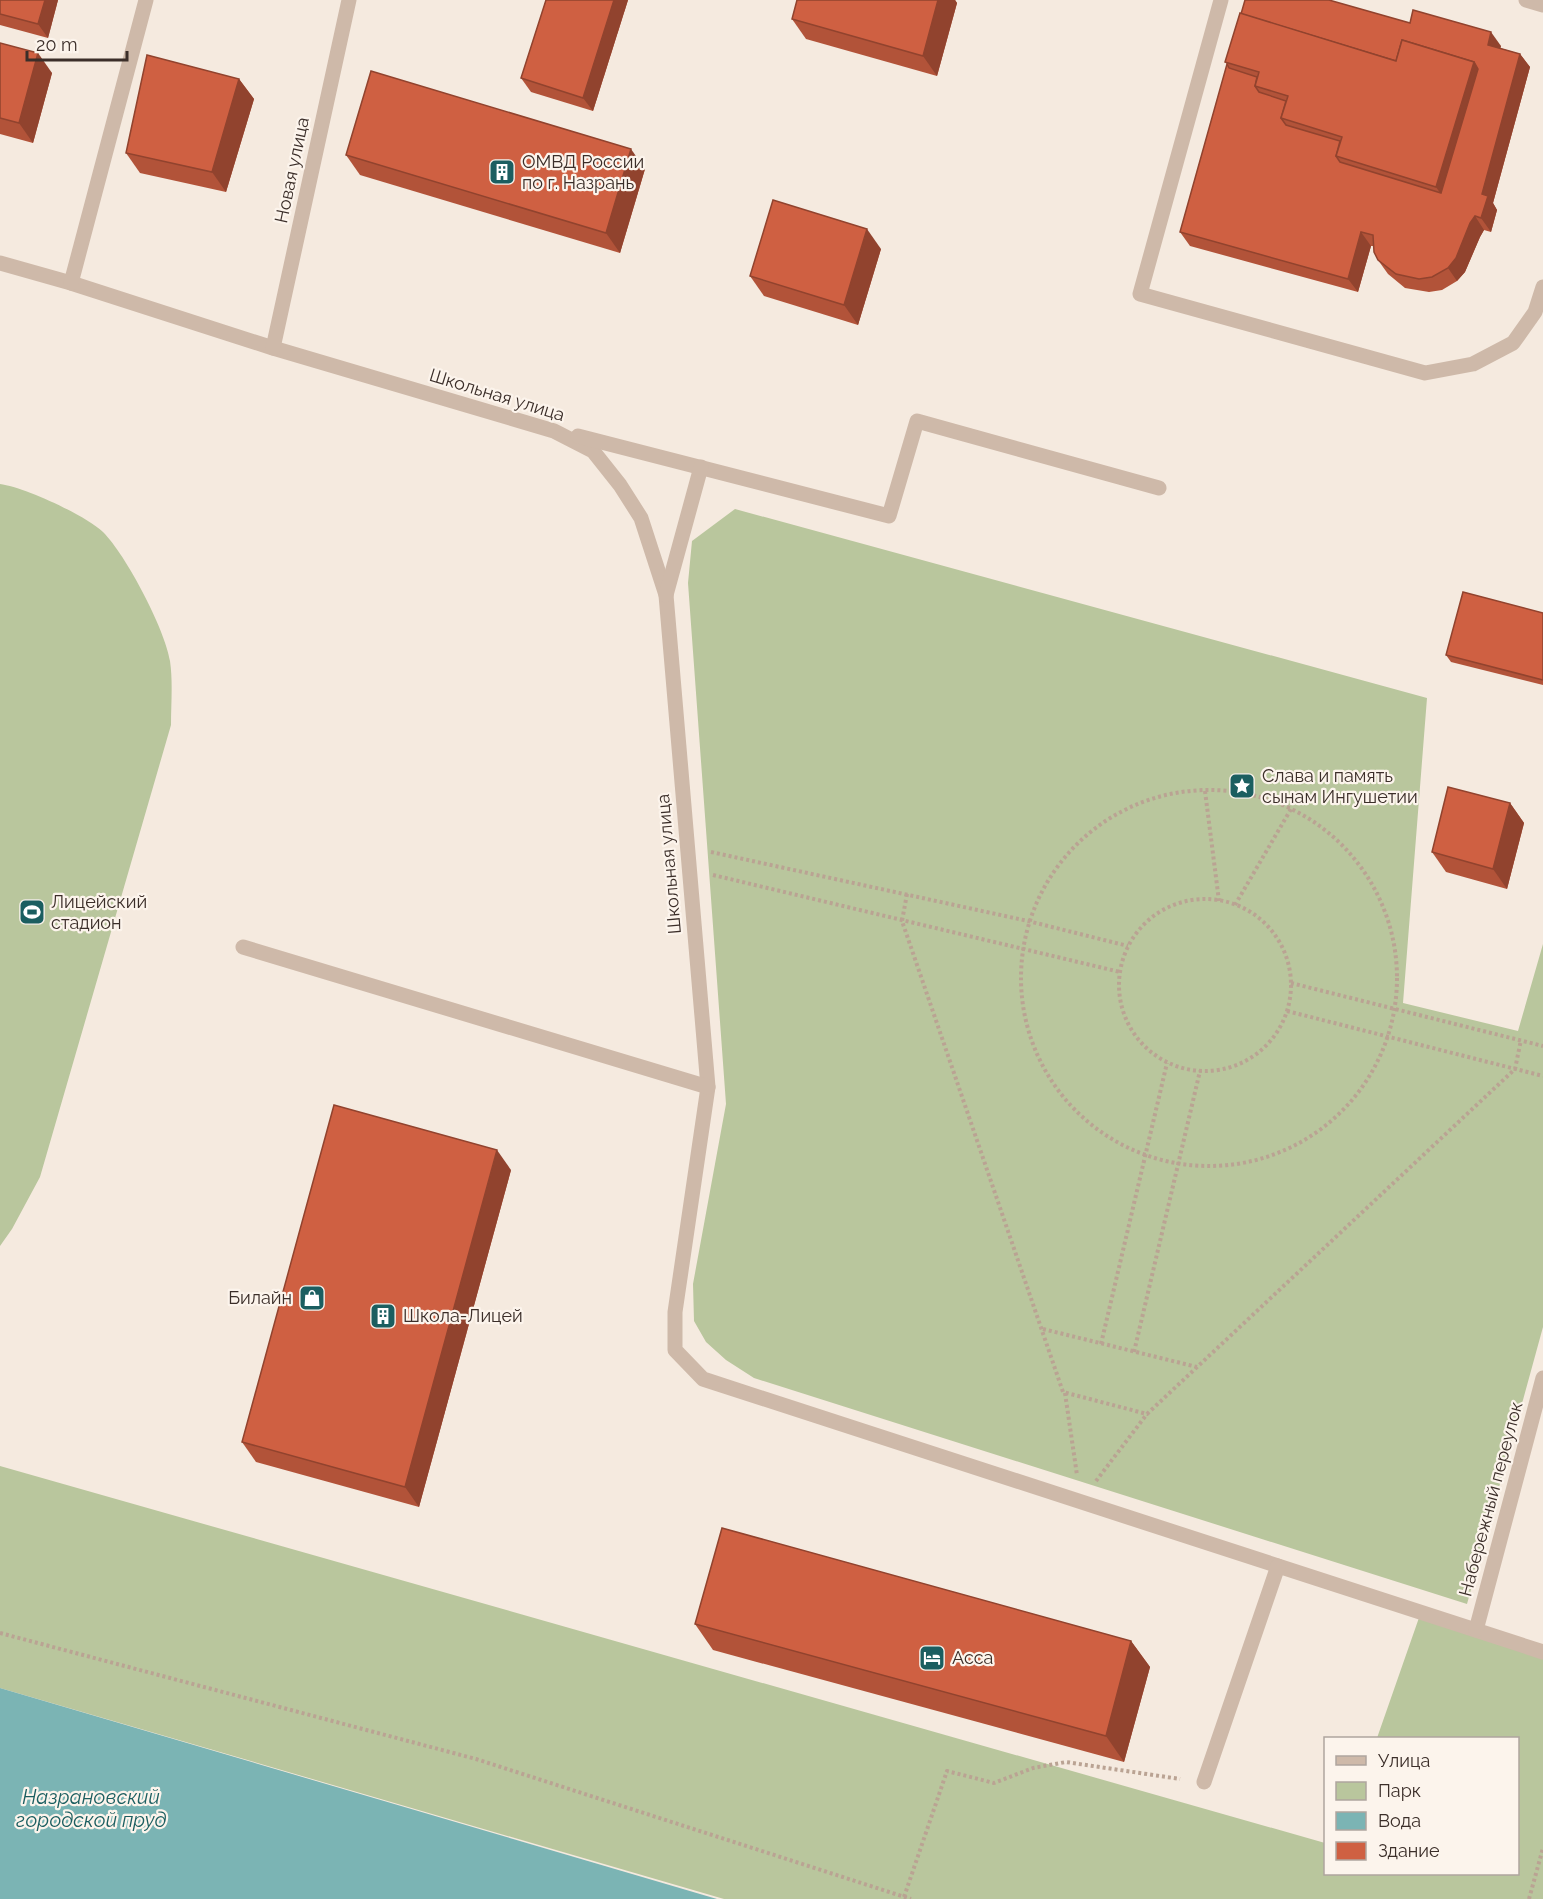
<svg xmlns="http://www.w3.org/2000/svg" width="1543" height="1899" font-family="Raleway,sans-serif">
<rect width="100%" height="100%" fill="#f5eadf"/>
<!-- green -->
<g fill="#b9c69d">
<path d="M 0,484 C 24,487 85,515 103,532 C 126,555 165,629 170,661 C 173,682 171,704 171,725 L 40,1177 L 12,1229 L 0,1246 Z"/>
<polygon points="735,509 1427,698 1403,1003 1518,1031 1543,944 1543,1327 1467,1604 754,1378 726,1360 706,1342 694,1321 693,1284 726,1104 688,583 692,541"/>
<polygon points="0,1466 1325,1843 1326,1874 1518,1874 1518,1738 1377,1738 1421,1612 1543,1652 1543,1899 724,1899 0,1688"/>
</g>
<!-- water -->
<polygon fill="#7bb4b4" points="0,1688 717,1899 0,1899"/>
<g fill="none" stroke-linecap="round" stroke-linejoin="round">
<!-- path -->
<g stroke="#baa393" stroke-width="4" stroke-dasharray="3 3" stroke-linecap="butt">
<circle cx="1209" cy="978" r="188"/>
<polyline points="1205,791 1219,901"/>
<polyline points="711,852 1028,921 1128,946"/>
<polyline points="713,875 1120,972"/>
<polyline points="907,894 902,921 1063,1392 1147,1414 1515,1069 1521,1040"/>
<circle cx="1205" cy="985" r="86"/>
<polyline points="1235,905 1291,809"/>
<polyline points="1291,983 1543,1046"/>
<polyline points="1287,1011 1543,1076"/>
<polyline points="1043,1329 1197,1367"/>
<polyline points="1101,1344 1167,1063"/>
<polyline points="1134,1352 1200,1071"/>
<polyline points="1065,1393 1077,1475"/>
<polyline points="1096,1481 1147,1414"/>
<polyline points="0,1633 476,1759 911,1899"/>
<polyline points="904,1897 947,1771 994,1783 1033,1768 1066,1762 1180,1779"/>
<polyline points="1529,1899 1543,1848"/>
</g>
<!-- minor -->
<g stroke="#ceb9a9" stroke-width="15">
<polyline points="1221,0 1140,294 1425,373 1473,364 1513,343 1535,312 1543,287"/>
<polyline points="1526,0 1543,5"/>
<polyline points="0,263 71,283 273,348 554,431 593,451 620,485 641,518 666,595 708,1087 675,1312 675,1350 703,1379 1543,1652"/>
<polyline points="71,283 146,0"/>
<polyline points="273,348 349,0"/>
<polyline points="578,436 889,516 917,421 1159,488"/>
<polyline points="666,595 701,467"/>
<polyline points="243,947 708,1087"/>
<polyline points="1476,1630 1543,1378"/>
<polyline points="1204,1782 1278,1566"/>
</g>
</g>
<!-- wall -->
<g fill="#b25339">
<polygon points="0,0 58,0 48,38 0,25"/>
<polygon points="546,0 628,0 593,111 531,92 521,78"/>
<polygon points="797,0 955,0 957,3 937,76 806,39 792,19"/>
<polygon points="1410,23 1501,46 1500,48 1520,54 1530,67 1493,203 1497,210 1491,232 1484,230 1480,237 1465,272 1457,281 1442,290 1429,292 1405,288 1388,274 1378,260 1374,246 1371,246 1358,292 1190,246 1180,232 1227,64 1225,62"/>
<polygon points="0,43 52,73 33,143 0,134"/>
<polygon points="239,79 254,99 226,192 140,173 126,153"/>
<polygon points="346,155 645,169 620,253 360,175"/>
<polygon points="881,249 858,325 764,296 750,276"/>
<polygon points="1543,613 1543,685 1451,662 1446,655"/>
<polygon points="1510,803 1524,823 1507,889 1446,872 1432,852"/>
<polygon points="511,1170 419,1507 256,1462 242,1442"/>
<polygon points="695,1624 1131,1641 1150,1667 1124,1762 713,1650"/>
</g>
<!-- shaded-wall -->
<g fill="#91432e">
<polygon points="45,0 58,0 48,38 38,24"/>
<polygon points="614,0 628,0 593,111 583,98"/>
<polygon points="938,0 955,0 957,3 937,76 923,56"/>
<polygon points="1491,32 1501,46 1498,58 1488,45"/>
<polygon points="38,53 52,73 33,143 19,123"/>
<polygon points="1520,54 1530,67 1493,203 1497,210 1491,232 1481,218 1482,194"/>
<polygon points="1474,62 1488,82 1450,207 1436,187"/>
<polygon points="239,79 254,99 226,192 212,172"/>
<polygon points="631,149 645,169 620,253 606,233"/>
<polygon points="1475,216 1484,230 1480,237 1465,272 1457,281 1448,268 1470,223"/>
<polygon points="867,229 881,249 858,325 844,305"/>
<polygon points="1361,232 1371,246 1358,292 1348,279"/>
<polygon points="1510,803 1524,823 1507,889 1493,869"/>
<polygon points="497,1150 511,1170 419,1507 405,1487"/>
<polygon points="1131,1641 1150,1667 1124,1762 1106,1736"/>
</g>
<!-- building -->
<g fill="#cf6042" stroke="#91432e" stroke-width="1.5">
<polygon points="0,0 45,0 38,24 0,14"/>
<polygon points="546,0 614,0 583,98 521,78"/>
<polygon points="797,0 938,0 923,56 792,19"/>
<polygon points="1245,0 1329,0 1410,23 1413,10 1491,32 1488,45 1520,54 1482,194 1488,196 1481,218 1475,216 1470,223 1456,258 1448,268 1432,277 1419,279 1396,274 1378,260 1374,252 1373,235 1361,232 1348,279 1180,232 1227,64 1229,68 1257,77 1255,86 1259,92 1286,101 1281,118 1286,125 1340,141 1336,156 1340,162 1441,193 1478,69 1474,62 1402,40 1396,61 1241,14"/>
<polygon points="1240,13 1396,61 1402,40 1474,62 1436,187 1336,156 1342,137 1281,118 1288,96 1255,86 1259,72 1225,62"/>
<polygon points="0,43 38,53 19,123 0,118"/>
<polygon points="147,55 239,79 212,172 126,153"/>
<polygon points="371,71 631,149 606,233 346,155"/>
<polygon points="773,200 867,229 844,305 750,276"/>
<polygon points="1463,592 1543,613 1543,680 1446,655"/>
<polygon points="1448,787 1510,803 1493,869 1432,852"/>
<polygon points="334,1105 497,1150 405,1487 242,1442"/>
<polygon points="722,1528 1131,1641 1106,1736 695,1624"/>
</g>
<!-- icons -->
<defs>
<g id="building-square" transform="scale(1.35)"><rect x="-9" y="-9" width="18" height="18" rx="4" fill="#1b5e60" stroke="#fcf4ec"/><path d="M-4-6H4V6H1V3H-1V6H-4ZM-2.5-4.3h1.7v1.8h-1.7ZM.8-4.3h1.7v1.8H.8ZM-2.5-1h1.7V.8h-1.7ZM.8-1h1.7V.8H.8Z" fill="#fff"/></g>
<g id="sight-square" transform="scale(1.35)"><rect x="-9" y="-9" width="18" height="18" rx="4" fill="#1b5e60" stroke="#fcf4ec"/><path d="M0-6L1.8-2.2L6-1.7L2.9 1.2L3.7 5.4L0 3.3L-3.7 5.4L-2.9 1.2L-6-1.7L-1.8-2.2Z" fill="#fff"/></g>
<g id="stadium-square" transform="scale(1.35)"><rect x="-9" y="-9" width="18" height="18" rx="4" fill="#1b5e60" stroke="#fcf4ec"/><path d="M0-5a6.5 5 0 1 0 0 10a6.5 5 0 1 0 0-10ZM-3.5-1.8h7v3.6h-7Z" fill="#fff"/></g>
<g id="shop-square" transform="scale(1.35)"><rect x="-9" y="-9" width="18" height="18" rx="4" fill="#1b5e60" stroke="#fcf4ec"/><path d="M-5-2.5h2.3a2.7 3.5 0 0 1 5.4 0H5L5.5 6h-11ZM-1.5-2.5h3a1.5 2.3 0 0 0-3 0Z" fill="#fff"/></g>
<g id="hotel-square" transform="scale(1.35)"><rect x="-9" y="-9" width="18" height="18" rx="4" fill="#1b5e60" stroke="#fcf4ec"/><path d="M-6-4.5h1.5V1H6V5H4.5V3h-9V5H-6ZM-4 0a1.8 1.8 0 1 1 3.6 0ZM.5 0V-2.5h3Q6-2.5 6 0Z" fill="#fff"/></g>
</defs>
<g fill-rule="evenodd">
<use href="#building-square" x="502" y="172"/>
<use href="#sight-square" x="1242" y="786"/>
<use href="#stadium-square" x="32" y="912"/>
<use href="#shop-square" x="312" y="1298"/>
<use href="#building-square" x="383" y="1316"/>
<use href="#hotel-square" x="932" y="1658"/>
</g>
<g text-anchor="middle" stroke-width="4.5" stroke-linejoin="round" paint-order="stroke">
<!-- poi labels -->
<g font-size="18" fill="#3b2e29" stroke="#fcf4ec" text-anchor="start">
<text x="522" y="168">ОМВД России<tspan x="522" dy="21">по г. Назрань</tspan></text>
<text x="1262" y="782">Слава и память<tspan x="1262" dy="21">сынам Ингушетии</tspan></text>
<text x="51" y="908">Лицейский<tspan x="51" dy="21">стадион</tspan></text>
<text x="292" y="1304" text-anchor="end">Билайн</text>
<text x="403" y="1322">Школа-Лицей</text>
<text x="952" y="1664">Асса</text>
</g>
<!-- street labels -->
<g font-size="18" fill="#3b2e29" stroke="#fcf4ec">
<text transform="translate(292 170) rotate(-78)" y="6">Новая улица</text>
<text transform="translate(497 395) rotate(17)" y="6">Школьная улица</text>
<text transform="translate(669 864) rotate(-95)" y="6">Школьная улица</text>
<text transform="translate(1491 1499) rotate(-75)" y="6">Набережный переулок</text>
</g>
<!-- water labels -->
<g font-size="20" font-style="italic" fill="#1b5e60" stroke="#fcf4ec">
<text x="91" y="1804">Назрановский<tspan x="91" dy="23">городской пруд</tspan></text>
</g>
</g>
<!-- legend -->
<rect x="1324" y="1737" width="195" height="138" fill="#fcf4ec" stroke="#afa59e" stroke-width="1.5"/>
<rect x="1336" y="1756" width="30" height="9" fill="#ceb9a9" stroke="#afa59e" stroke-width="1.5"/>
<text x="1378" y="1767" font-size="18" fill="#3b2e29">Улица</text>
<rect x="1336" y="1782" width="30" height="18" fill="#b9c69d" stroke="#afa59e" stroke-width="1.5"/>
<text x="1378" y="1797" font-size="18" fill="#3b2e29">Парк</text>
<rect x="1336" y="1812" width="30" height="18" fill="#7bb4b4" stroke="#afa59e" stroke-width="1.5"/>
<text x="1378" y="1827" font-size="18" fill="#3b2e29">Вода</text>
<rect x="1336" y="1842" width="30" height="18" fill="#cf6042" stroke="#afa59e" stroke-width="1.5"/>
<text x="1378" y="1857" font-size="18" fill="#3b2e29">Здание</text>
<!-- scale -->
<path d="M27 51v9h100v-9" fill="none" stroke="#3b2e29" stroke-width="3"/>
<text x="36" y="51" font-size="18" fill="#3b2e29" stroke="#fcf4ec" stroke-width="4.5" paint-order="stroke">20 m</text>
</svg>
